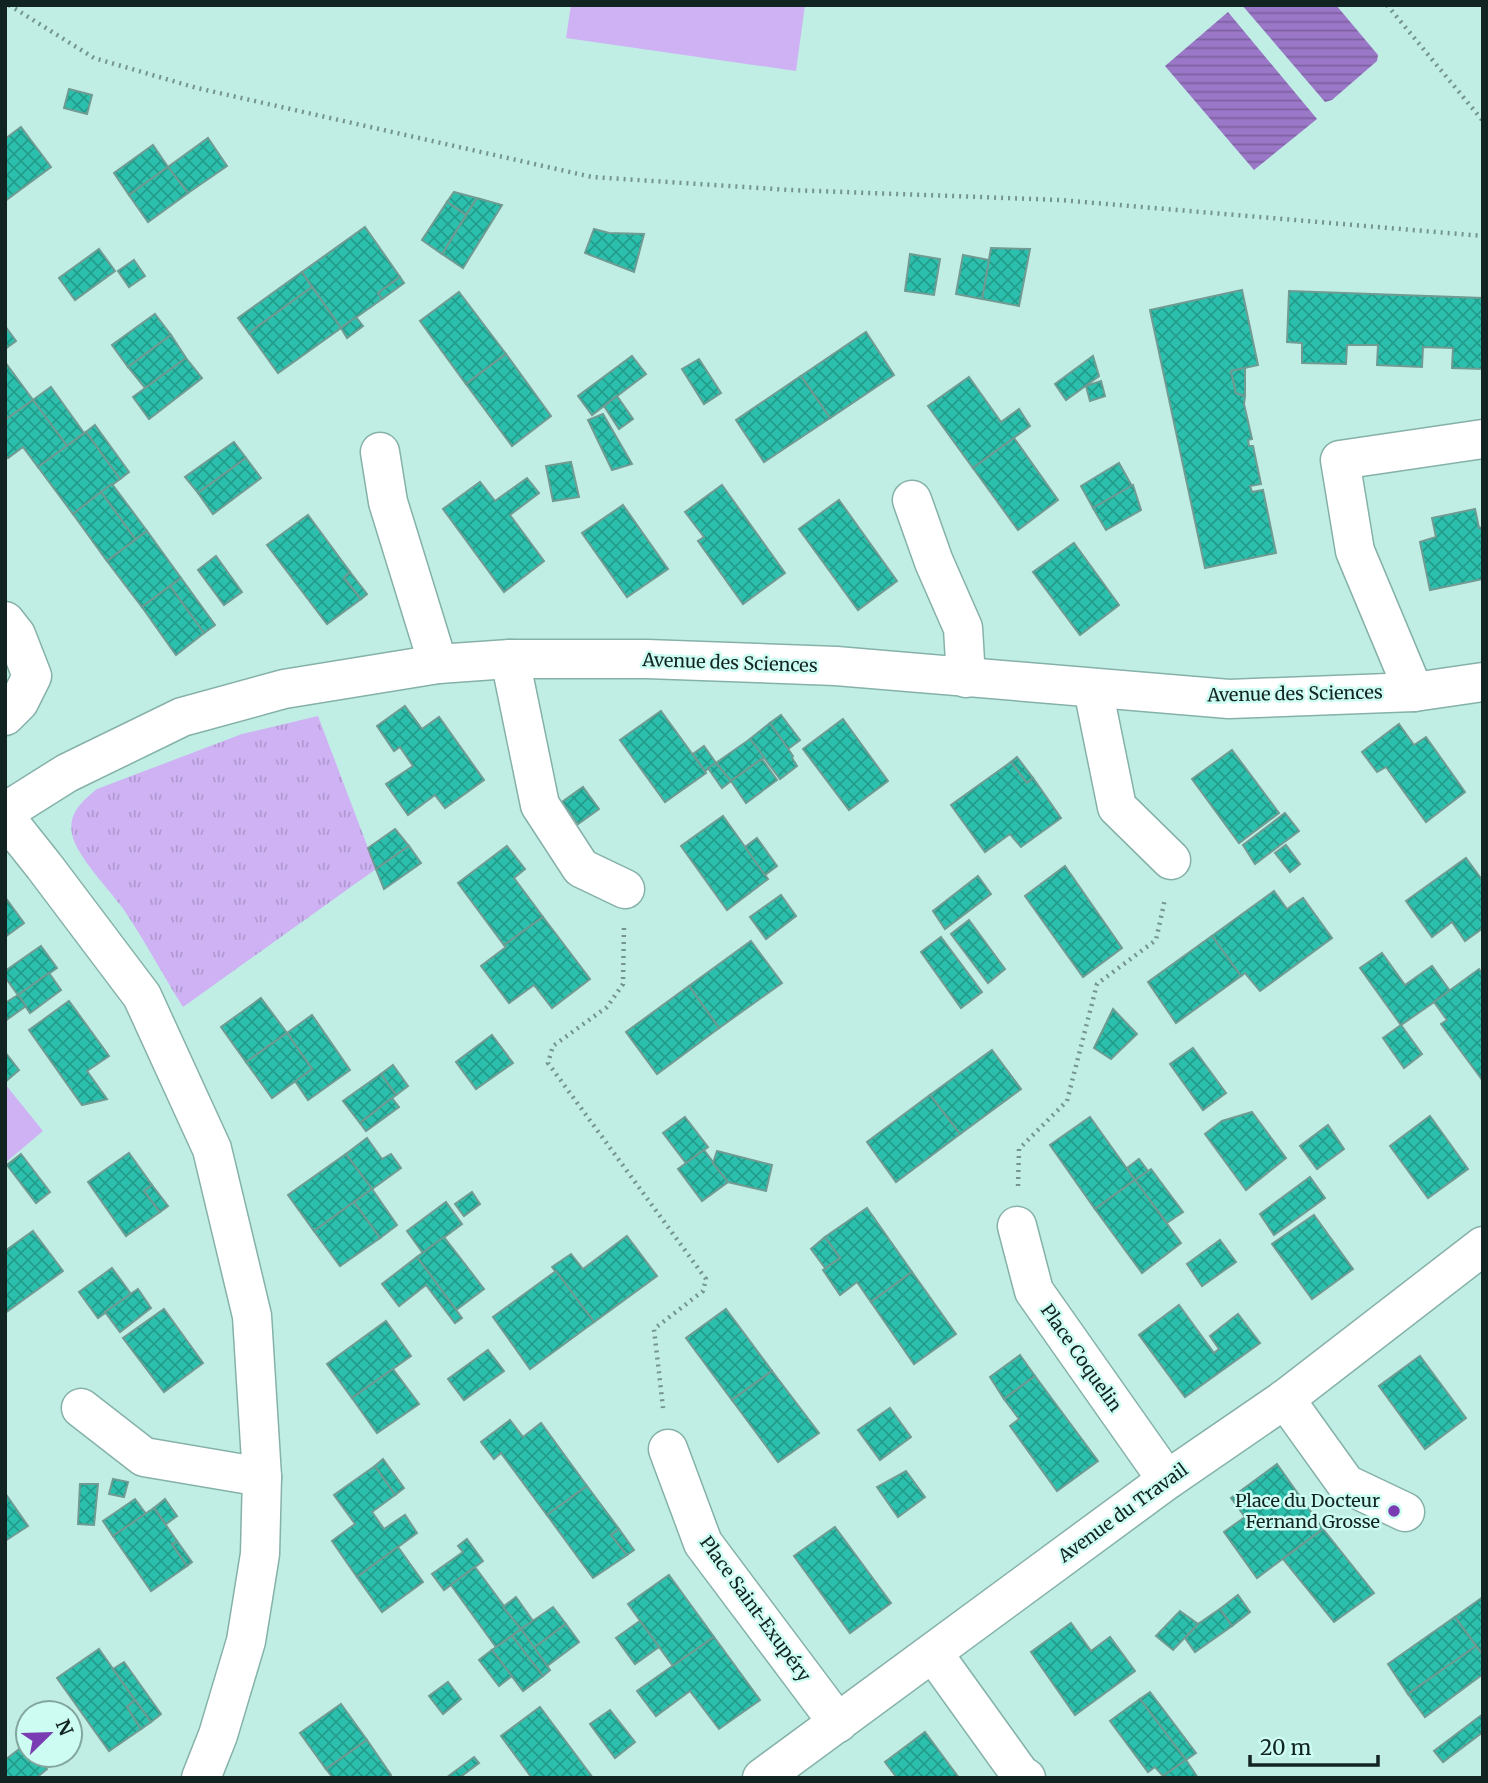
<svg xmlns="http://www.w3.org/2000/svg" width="1488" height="1783" font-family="Merriweather,serif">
<defs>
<pattern id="park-tufts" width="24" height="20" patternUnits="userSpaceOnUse" patternTransform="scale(1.75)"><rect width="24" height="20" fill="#ceb2f3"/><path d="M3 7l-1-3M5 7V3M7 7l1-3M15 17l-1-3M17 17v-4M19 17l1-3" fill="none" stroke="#b099d0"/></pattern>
<pattern id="water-rules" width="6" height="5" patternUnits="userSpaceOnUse" patternTransform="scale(1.75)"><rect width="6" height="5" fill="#9b77c7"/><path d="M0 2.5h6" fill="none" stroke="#7d61a1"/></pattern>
<pattern id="building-cross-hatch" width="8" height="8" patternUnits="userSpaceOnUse" patternTransform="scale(1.75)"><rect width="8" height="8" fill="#2bc0ad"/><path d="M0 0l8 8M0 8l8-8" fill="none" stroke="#239c8c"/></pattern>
</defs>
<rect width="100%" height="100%" fill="#c0eee5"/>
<!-- green -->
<g fill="#ceb2f3">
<polygon points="571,5 805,5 796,71 566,38"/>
<polygon points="5,1084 43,1131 5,1163"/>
</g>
<!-- park -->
<path fill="url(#park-tufts)" d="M 318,716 L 376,869 L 183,1007 C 163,975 145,941 124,910 C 110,890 76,856 72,834 C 68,814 82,801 97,789 L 242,734 Z"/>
<!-- water -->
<g fill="url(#water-rules)">
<polygon points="1242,5 1336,5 1378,55 1377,61 1332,100 1325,102"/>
<polygon points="1228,12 1317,119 1254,170 1165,66"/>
</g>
<!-- building -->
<g fill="url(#building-cross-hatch)" stroke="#6f9b93" stroke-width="2">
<polygon points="69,89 92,95 87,114 64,108"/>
<polygon points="21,127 51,167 5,201 5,139"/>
<polygon points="208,138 227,166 188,193 168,167"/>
<polygon points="153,145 168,167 129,195 114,173"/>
<polygon points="168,167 188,193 148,222 129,195"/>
<polygon points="454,192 477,198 466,215 447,202"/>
<polygon points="477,198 502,205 463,268 442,254"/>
<polygon points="447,202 466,215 442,254 422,240"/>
<polygon points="365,227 400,277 378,293 382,299 341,328 302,272"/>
<polygon points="594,229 609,233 644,234 634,272 585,253"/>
<polygon points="991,248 1030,249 1019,306 982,299"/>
<polygon points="99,249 115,271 75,300 59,278"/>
<polygon points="910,254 940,259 934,295 905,291"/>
<polygon points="963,255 989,260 982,299 956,294"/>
<polygon points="134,260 145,276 129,287 118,271"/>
<polygon points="302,272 312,287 249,333 238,318"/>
<polygon points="400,277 404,283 382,299 378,293"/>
<polygon points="312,287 341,328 278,373 249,333"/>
<polygon points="1242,290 1258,365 1231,371 1236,393 1245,396 1244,404 1252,439 1248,440 1249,446 1253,446 1261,484 1250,486 1252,492 1263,490 1276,553 1205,568 1150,310"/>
<polygon points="1289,291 1483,298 1483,369 1452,368 1453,348 1423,347 1422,367 1377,365 1378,345 1347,345 1346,364 1302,363 1302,343 1287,342"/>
<polygon points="459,292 506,354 466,384 420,321"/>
<polygon points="155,314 171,335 128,367 112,345"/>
<polygon points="356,317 363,326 347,338 341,328"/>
<polygon points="5,326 16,341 5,349"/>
<polygon points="866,332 894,375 830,418 801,376"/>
<polygon points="171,335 186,358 145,388 128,367"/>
<polygon points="506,354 551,416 512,446 466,384"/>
<polygon points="632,356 646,374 592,415 578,396"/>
<polygon points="1093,356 1099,376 1066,400 1055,384"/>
<polygon points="186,358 202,378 149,419 133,397"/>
<polygon points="699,359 721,393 704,404 682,369"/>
<polygon points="5,362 33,400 5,420"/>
<polygon points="1245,368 1245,396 1236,393 1231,371"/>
<polygon points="801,376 830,418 764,462 736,420"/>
<polygon points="969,377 1001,422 1019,409 1030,426 973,468 928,406"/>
<polygon points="1101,381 1105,396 1090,401 1086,386"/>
<polygon points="51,387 84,433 67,446 33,400"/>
<polygon points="617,396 633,419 619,429 604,406"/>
<polygon points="33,400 67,446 38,467 23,447 8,458 5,454 5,420"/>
<polygon points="603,414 632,464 612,470 588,420"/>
<polygon points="95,425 129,472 120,479 86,432"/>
<polygon points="86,432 120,479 73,514 38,467"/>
<polygon points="1014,438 1058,500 1018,530 973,468"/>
<polygon points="234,442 246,458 198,493 185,477"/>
<polygon points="246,458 261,478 213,514 198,493"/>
<polygon points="571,462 579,497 553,501 546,466"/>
<polygon points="1119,463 1132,486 1093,508 1081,486"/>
<polygon points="527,478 539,493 510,515 544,561 504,592 443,509 480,482 495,501"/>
<polygon points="112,484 147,531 136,540 101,492"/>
<polygon points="722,485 785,573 743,604 698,541 704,537 685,512"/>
<polygon points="1133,485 1141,510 1106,530 1093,508"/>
<polygon points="101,492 136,540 107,561 73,514"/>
<polygon points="839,500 897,581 858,610 799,529"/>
<polygon points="623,505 668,569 627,597 582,533"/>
<polygon points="1475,509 1479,528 1483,527 1483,579 1430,590 1420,542 1436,537 1432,518"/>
<polygon points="308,515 350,572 344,578 361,599 327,624 267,545"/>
<polygon points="147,531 181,578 142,607 107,561"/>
<polygon points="1074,543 1119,605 1080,635 1033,572"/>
<polygon points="216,556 242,592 224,605 198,570"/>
<polygon points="350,572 367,594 361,599 344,578"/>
<polygon points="181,578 215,625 204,633 170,586"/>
<polygon points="170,586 204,633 176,655 142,607"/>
<polygon points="405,706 422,729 439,717 484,780 445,808 435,795 408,815 386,784 413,766 400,747 394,751 377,726"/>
<polygon points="661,711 706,773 665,802 620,740"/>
<polygon points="781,715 800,740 788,749 770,723"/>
<polygon points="843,719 888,781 849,810 803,749"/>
<polygon points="770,723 793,756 792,758 797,766 780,779 750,739"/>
<polygon points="1399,724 1414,745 1426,737 1465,792 1426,822 1386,767 1377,772 1362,752"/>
<polygon points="750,739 764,757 731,781 716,763"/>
<polygon points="704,746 716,763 705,771 693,754"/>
<polygon points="1232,750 1279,813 1239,843 1192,779"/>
<polygon points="1017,757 1033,778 1027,783 1011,762"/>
<polygon points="762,759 777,780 746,803 731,781"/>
<polygon points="1011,762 1027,783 1033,778 1061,818 1021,847 1010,834 985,852 951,805"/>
<polygon points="716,763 731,781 722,788 708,768"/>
<polygon points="583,787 599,809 578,824 562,802"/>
<polygon points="1285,813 1299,831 1255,864 1243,845"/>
<polygon points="723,816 768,879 727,910 681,846"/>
<polygon points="395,829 409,846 376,869 368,848"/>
<polygon points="757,838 777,866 765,875 745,847"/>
<polygon points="1286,845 1300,864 1290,872 1275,853"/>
<polygon points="409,846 421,863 384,889 376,869"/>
<polygon points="507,846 525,869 514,878 543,917 504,945 458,883"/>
<polygon points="1466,858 1483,881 1483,928 1465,941 1452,922 1432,937 1406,901"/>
<polygon points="1065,866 1122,948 1083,977 1025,896"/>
<polygon points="978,876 991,894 945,929 933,911"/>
<polygon points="1274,891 1287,909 1303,898 1332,938 1260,991 1245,973 1241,976 1212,936"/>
<polygon points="781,895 796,916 766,939 750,917"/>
<polygon points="5,897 24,923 5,937"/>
<polygon points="543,917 590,979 552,1008 534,985 509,1003 481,966 506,947 504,945"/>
<polygon points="969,920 1005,969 988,983 951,934"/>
<polygon points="1212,936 1241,976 1176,1023 1148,982"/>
<polygon points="941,937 982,992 961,1008 921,952"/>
<polygon points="751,941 782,983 719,1028 689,986"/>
<polygon points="41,946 57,968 18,995 5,977 5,971"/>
<polygon points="1382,953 1405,985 1432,966 1450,991 1401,1025 1360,968"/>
<polygon points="1479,969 1483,974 1483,1081 1441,1024 1447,1020 1434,1002"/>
<polygon points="49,973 61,990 30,1013 18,995"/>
<polygon points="689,986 719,1028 657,1074 626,1032"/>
<polygon points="18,995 26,1006 5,1021 5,1003"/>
<polygon points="261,998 287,1033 246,1062 221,1027"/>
<polygon points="69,1001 109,1056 87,1071 107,1099 82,1105 29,1030"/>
<polygon points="1113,1009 1137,1034 1111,1059 1094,1048"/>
<polygon points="312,1015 350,1070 308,1100 295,1081 312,1069 287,1033"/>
<polygon points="1401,1025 1422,1054 1404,1068 1383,1038"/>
<polygon points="287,1033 312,1069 272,1098 246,1062"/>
<polygon points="492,1035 513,1063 476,1089 456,1062"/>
<polygon points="1193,1048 1226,1093 1203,1110 1170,1064"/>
<polygon points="992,1050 1021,1089 960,1134 930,1095"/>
<polygon points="5,1052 19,1070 5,1082"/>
<polygon points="393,1065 408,1086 396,1095 381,1074"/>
<polygon points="381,1074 396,1095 360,1123 343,1101"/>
<polygon points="930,1095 960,1134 896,1182 867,1142"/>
<polygon points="392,1098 399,1107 366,1131 360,1123"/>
<polygon points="1252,1112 1286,1158 1246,1190 1205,1134 1222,1121"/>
<polygon points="1430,1116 1468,1169 1428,1198 1390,1146"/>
<polygon points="685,1117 708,1147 686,1163 663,1133"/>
<polygon points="1090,1117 1135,1180 1095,1209 1050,1145"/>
<polygon points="1328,1125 1344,1149 1317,1169 1300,1146"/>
<polygon points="367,1138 382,1159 391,1154 401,1168 372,1189 346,1154"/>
<polygon points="704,1150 728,1182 702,1201 678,1169"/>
<polygon points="717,1151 772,1165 766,1191 728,1182 713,1163"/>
<polygon points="129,1153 152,1185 144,1191 160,1212 126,1236 88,1182"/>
<polygon points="21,1154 50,1192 36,1203 7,1165"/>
<polygon points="346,1154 372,1189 314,1231 288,1195"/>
<polygon points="1139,1159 1148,1171 1135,1180 1127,1168"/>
<polygon points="1151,1169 1183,1212 1167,1223 1135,1180"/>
<polygon points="1310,1177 1325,1198 1274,1235 1260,1214"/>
<polygon points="1135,1180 1181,1243 1142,1273 1095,1209"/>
<polygon points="152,1185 168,1206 160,1212 144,1191"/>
<polygon points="372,1189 397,1225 380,1238 354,1202"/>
<polygon points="472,1192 480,1204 464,1216 455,1204"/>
<polygon points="354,1202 380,1238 340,1266 314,1231"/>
<polygon points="446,1202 462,1224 423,1253 407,1231"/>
<polygon points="867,1208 912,1272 871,1302 857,1282 840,1295 823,1270 840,1258 825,1237"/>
<polygon points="1314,1215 1353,1269 1312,1299 1272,1244"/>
<polygon points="33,1231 63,1271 5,1313 5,1251"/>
<polygon points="627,1236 657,1276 594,1322 552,1267 571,1254 583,1269"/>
<polygon points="444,1237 484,1289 456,1310 417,1257"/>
<polygon points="825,1237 840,1258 825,1268 811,1249"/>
<polygon points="1220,1240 1236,1262 1202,1286 1187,1264"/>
<polygon points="417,1257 462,1318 455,1323 426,1285 399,1306 382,1284"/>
<polygon points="112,1268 131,1294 98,1318 79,1292"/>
<polygon points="556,1271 594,1322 530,1369 493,1317"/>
<polygon points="912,1272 956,1334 914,1364 871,1302"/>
<polygon points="138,1289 151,1308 120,1332 105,1312"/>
<polygon points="1179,1305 1214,1353 1219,1349 1210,1336 1238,1314 1260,1343 1185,1397 1139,1335"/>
<polygon points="164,1309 203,1363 164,1392 123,1338"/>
<polygon points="726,1309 772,1371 732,1400 686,1338"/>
<polygon points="386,1321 411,1356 352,1398 327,1364"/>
<polygon points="488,1350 504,1371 464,1400 448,1379"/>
<polygon points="1020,1355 1035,1376 1004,1399 990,1377"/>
<polygon points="1420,1356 1466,1418 1425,1449 1379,1386"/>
<polygon points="393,1369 419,1404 377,1433 352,1398"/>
<polygon points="772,1371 819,1433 778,1462 732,1400"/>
<polygon points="1035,1376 1098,1461 1057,1491 1010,1426 1019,1419 1004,1399"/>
<polygon points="890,1408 911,1437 880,1460 858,1430"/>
<polygon points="510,1420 523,1437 541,1423 587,1486 547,1515 501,1453 494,1459 481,1442"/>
<polygon points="383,1459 404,1488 395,1495 375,1466"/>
<polygon points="1277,1464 1323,1529 1257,1578 1224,1532 1245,1517 1231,1498"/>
<polygon points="375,1466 395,1495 372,1512 384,1529 405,1515 417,1533 357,1577 332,1541 355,1524 334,1495"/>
<polygon points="906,1471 925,1497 898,1517 877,1487"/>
<polygon points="113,1479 128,1482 124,1497 109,1494"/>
<polygon points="80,1484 98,1484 94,1525 78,1524"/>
<polygon points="587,1486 619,1529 611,1535 627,1555 593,1578 547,1515"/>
<polygon points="5,1493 28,1526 5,1541"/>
<polygon points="135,1499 146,1514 113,1536 103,1521"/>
<polygon points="165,1499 177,1516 166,1524 154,1508"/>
<polygon points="154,1508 177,1541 172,1544 187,1566 151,1591 113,1536"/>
<polygon points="835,1527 891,1603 850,1633 794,1556"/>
<polygon points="619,1529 634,1550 627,1555 611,1535"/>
<polygon points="1323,1529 1374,1593 1334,1622 1283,1559"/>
<polygon points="467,1539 483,1561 444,1590 432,1574 463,1552 458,1546"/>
<polygon points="177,1541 192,1562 187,1566 172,1544"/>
<polygon points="398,1547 423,1582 382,1612 357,1577"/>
<polygon points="475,1567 521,1629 496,1647 451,1585"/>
<polygon points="669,1575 714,1637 673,1666 628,1604"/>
<polygon points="1238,1595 1250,1612 1232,1626 1220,1609"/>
<polygon points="516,1597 533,1621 521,1629 503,1607"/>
<polygon points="1483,1597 1483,1655 1455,1617"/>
<polygon points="553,1607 566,1624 534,1648 521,1629"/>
<polygon points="1220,1609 1232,1626 1195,1652 1185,1638 1198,1624"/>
<polygon points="1180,1611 1198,1624 1173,1650 1156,1636"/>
<polygon points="1455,1617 1476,1646 1408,1694 1388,1664"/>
<polygon points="640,1621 659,1647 635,1664 616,1638"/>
<polygon points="1071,1623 1091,1651 1110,1637 1135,1671 1075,1715 1031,1652"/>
<polygon points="566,1624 579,1642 547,1666 534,1648"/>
<polygon points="521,1629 550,1670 543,1676 512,1636"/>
<polygon points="512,1636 543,1676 523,1691 492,1650"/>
<polygon points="714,1637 760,1700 719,1729 690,1691 656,1716 637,1691"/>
<polygon points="1476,1646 1483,1655 1483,1674 1425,1717 1408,1694"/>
<polygon points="99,1649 135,1700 127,1707 141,1729 109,1751 57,1678"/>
<polygon points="492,1650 512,1676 499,1686 479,1660"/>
<polygon points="124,1662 161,1714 151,1722 113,1669"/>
<polygon points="448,1682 461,1699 443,1714 429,1696"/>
<polygon points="1150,1692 1196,1753 1186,1760 1140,1699"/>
<polygon points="1140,1699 1186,1760 1163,1776 1155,1767 1148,1772 1110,1721"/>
<polygon points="135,1700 151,1722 141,1729 127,1707"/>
<polygon points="341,1704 367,1740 326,1769 300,1733"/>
<polygon points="540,1707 593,1778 532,1778 501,1736"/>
<polygon points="610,1710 635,1742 615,1758 590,1724"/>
<polygon points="1483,1714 1483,1732 1443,1762 1434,1751"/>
<polygon points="925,1732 959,1778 897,1778 885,1762"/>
<polygon points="367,1740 391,1775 387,1778 333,1778 326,1769"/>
<polygon points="27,1743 28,1755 36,1755 47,1769 36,1778 5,1778 5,1760"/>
<polygon points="474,1757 479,1763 459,1778 446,1778"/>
<polygon points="1186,1760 1198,1778 1164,1778 1163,1776"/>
</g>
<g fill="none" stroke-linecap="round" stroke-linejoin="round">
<!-- minor casing -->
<g stroke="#85b1a9" stroke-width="41">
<g id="minor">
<polyline points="380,452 388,502 438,664"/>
<polyline points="912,500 934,562 963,628 966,678"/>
<polyline points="5,621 16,635 32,676 19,702 5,716"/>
<polyline points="510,659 540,805 581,868 625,889"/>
<polyline points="1093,689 1117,807 1171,860"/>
<polyline points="1414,692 1355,551 1340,460 1483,439"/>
<polyline points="5,812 67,773 182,717 284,689 438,664 510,659 647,659 836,666 1229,699 1414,692 1483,682"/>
<polyline points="5,817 44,866 142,996 212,1149 252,1316 262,1477 260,1554 246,1641 218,1735 201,1778"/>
<polyline points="1017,1226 1034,1291 1167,1480"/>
<polyline points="1285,1399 1346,1484 1405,1512"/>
<polyline points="81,1408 144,1457 262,1477"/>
<polyline points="668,1449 703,1543 838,1723"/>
<polyline points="933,1653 1020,1774 1026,1778"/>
<polyline points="762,1778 1167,1480 1285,1399 1483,1246"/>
</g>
</g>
<!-- path -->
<g stroke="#73958e" stroke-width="4.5" stroke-dasharray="2 5" stroke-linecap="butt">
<polyline points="9,5 94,58 197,88 592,177 790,190 1060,200 1483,236"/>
<polyline points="1387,5 1483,121"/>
<polyline points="624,928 623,984 607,1007 553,1046 548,1063 706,1279 703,1291 654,1329 663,1408"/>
<polyline points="1018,1186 1019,1149 1067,1101 1097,984 1156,940 1165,899"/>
</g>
<!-- minor -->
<use href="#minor" stroke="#fff" stroke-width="38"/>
</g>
<!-- markers -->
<circle fill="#793cb2" stroke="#cdfcf2" stroke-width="2.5" cx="1394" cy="1511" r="7"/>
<g text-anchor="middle" stroke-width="5" stroke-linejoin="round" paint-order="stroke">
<!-- street labels -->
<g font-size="18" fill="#122421" stroke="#cdfcf2">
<text transform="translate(730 663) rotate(2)" y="6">Avenue des Sciences</text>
<text transform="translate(1295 694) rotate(-1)" y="6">Avenue des Sciences</text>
<text transform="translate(1081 1358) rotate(55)" y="6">Place Coquelin</text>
<text transform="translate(1123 1513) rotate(-36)" y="6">Avenue du Travail</text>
<text transform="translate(755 1609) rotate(54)" y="6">Place Saint-Exupéry</text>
</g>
<!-- poi labels -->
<g font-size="18" fill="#122421" stroke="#cdfcf2" text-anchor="end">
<text x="1380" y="1507">Place du Docteur<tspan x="1380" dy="21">Fernand Grosse</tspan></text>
</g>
</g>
<!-- border -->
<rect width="1488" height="1783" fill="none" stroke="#122421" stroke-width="14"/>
<!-- north arrow -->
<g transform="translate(49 1734) rotate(67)"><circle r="33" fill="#cdfcf2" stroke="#82a69e" stroke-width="2"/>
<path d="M0-5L12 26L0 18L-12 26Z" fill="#793cb2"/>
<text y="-10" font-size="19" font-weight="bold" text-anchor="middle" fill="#122421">N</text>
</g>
<!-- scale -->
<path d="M1250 1755v10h128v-10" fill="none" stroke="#122421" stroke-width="3.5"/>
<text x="1260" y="1755" font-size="21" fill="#122421" stroke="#cdfcf2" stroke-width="5" paint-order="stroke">20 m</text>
</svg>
